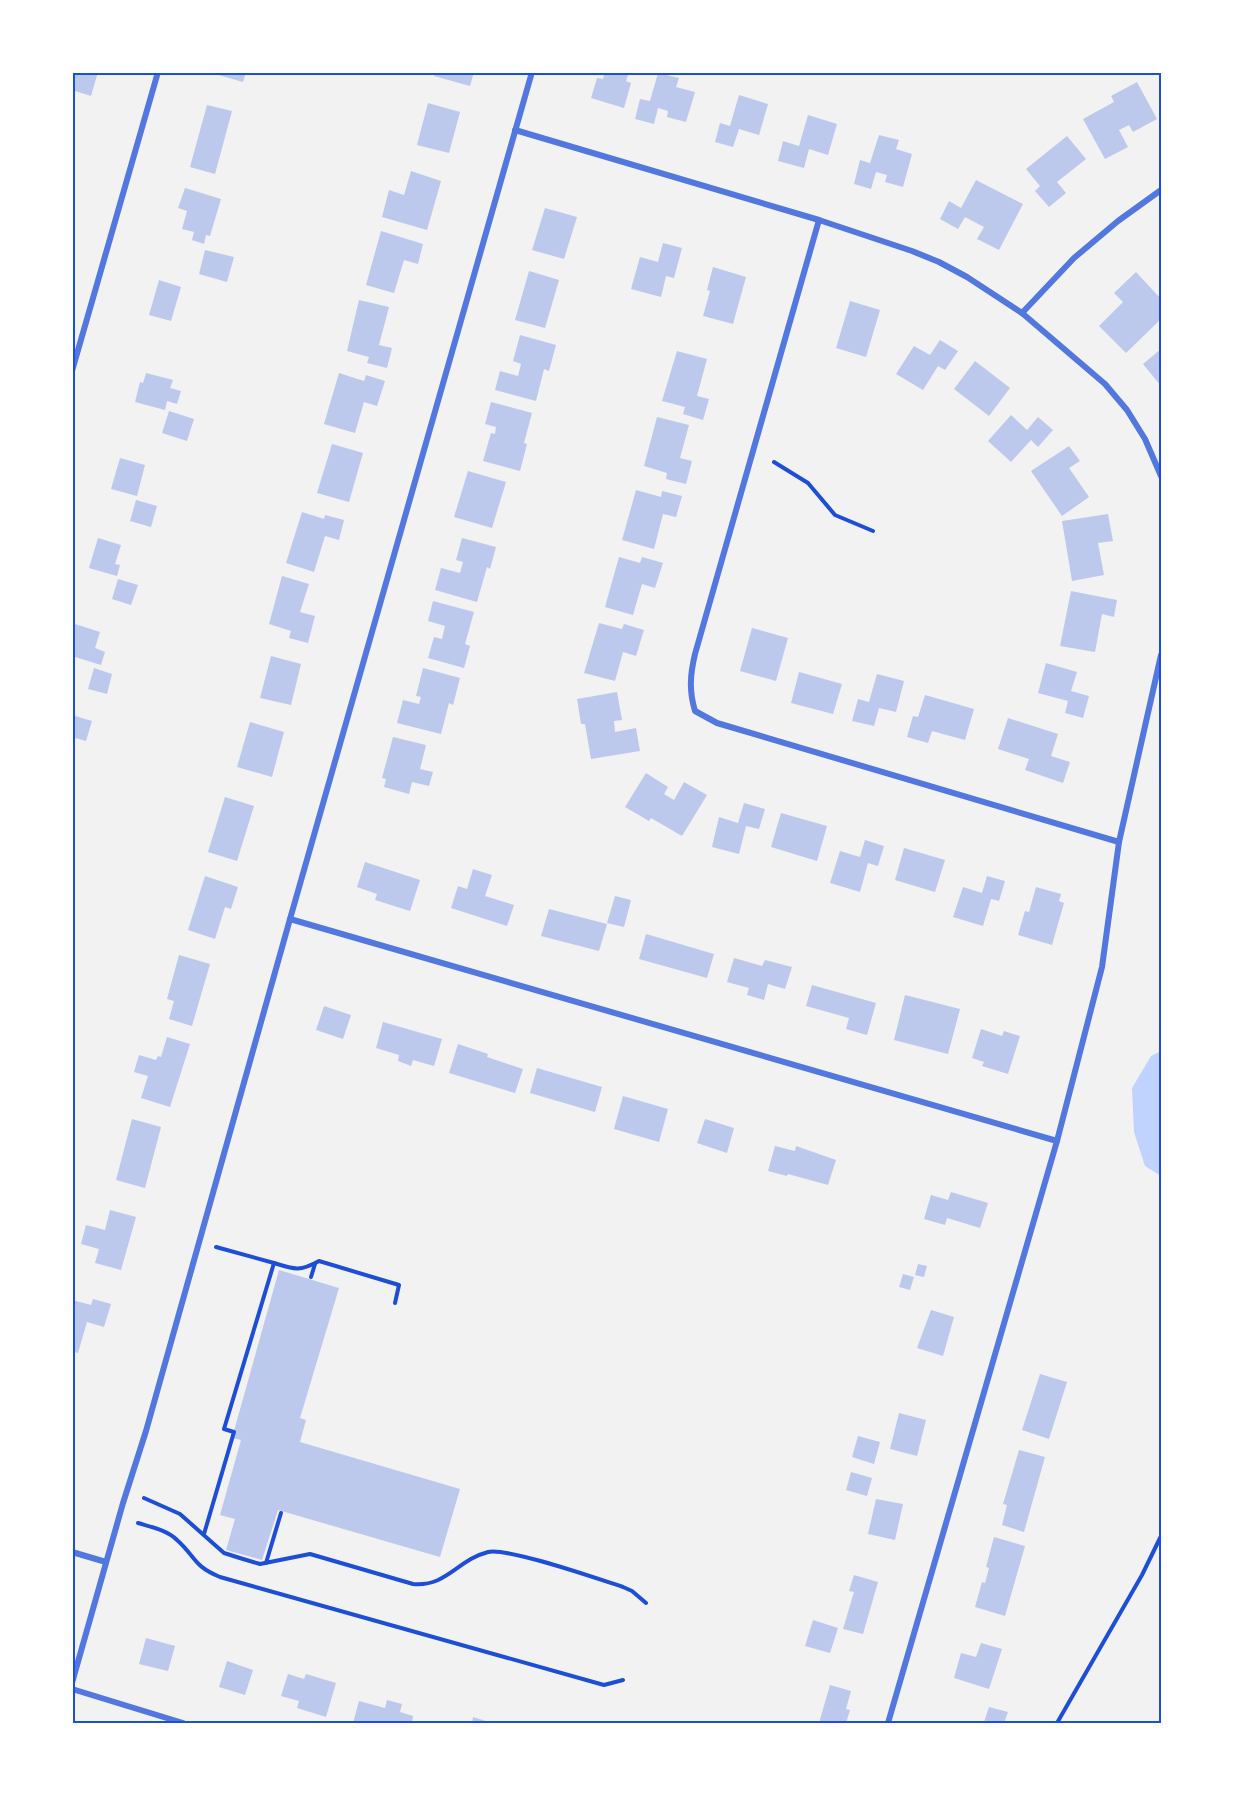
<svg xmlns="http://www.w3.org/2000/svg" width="1233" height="1795" font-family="'Titillium Web',sans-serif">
<rect width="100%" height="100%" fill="#f2f2f2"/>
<!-- water -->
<polygon fill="#bfd3fe" points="1161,1051 1161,1176 1145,1166 1134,1132 1132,1088 1151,1056"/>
<!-- building -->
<g fill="#bdc9ec">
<polygon points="73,72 98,72 91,96 72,90"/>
<polygon points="215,72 246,72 243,82 215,74"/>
<polygon points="435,72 474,72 470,86 434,76"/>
<polygon points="605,72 629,72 626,81 631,83 624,108 591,98 597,78 603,79"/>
<polygon points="658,73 679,78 676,87 695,92 686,122 667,117 668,111 658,108 654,124 635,119 640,99 650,101"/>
<polygon points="1137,82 1157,119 1133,132 1129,125 1119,130 1128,147 1105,159 1083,119 1114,102 1111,96"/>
<polygon points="739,95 768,104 759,135 739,129 733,147 715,142 720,123 730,126"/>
<polygon points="428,103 460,112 449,153 417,145"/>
<polygon points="207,105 232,111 215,174 190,167"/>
<polygon points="808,115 837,124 828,155 809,149 804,168 778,161 783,141 799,146"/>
<polygon points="879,135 899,140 896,149 912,154 903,187 885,182 887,175 876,172 871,189 854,184 860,160 870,163"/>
<polygon points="1067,136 1086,159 1057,182 1066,193 1049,207 1035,191 1040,186 1026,169"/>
<polygon points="411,171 441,181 427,230 382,217 389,190 404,195"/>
<polygon points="976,180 1023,204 999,250 977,239 984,227 965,217 958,229 940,219 949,201 961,208"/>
<polygon points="185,188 221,199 210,236 206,235 204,244 192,240 194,232 182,229 187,211 178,208"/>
<polygon points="545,208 577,217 564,259 532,250"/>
<polygon points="381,231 423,244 418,264 404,260 394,293 366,285"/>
<polygon points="663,243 682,248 674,278 666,276 661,297 631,289 640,257 658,262"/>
<polygon points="205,250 234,257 227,282 199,274"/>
<polygon points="713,267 746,277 733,324 703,316 710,291 707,290"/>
<polygon points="529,271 559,280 545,328 515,320"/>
<polygon points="1136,272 1161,299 1161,319 1126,353 1099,326 1123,302 1114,293"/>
<polygon points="159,280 181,287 171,321 149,315"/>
<polygon points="359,300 389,307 379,345 392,348 387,368 367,363 369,357 347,351"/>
<polygon points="850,301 880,310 866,357 836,348"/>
<polygon points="520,335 556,345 549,371 544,369 536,401 495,390 500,371 518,376 521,364 513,361"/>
<polygon points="940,340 958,351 945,370 938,366 923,390 896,374 914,346 930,355"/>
<polygon points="1161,349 1161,386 1143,364"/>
<polygon points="677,351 707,359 697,396 709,399 703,420 683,414 685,407 662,401"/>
<polygon points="975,361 1010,388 989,416 954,389"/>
<polygon points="146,373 173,380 170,388 181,391 177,404 167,401 165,410 135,402 140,382 143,383"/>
<polygon points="339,373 364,381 366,375 385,381 377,406 364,402 355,433 324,424"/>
<polygon points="491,402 532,413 524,443 527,444 520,471 483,461 491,433 495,434 496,427 485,424"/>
<polygon points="169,411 194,419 187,441 162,433"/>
<polygon points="1011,415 1027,430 1038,417 1053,430 1038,447 1031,440 1011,462 988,441"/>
<polygon points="657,417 689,425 680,458 692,461 686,484 666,479 667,473 644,466"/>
<polygon points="332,444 363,453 349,502 317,493"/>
<polygon points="1069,446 1080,461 1069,468 1089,497 1062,516 1031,471"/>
<polygon points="120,458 145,465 137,496 111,489"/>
<polygon points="468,471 506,482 492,528 454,517"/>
<polygon points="636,490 661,497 662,491 682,496 676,517 663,514 654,549 622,540"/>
<polygon points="136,500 157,506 151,527 130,521"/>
<polygon points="302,512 324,519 325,515 344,520 339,540 325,536 314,572 286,563"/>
<polygon points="1108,514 1113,541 1098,543 1104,575 1072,581 1062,521"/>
<polygon points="98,538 121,545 115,564 120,565 117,576 89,568"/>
<polygon points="462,538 496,547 490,569 487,567 477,602 435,590 441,568 460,573 463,562 456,560"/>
<polygon points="619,557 640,563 642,557 663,563 655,588 642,584 633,615 605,607"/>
<polygon points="282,576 309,584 300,612 315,616 308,643 289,638 291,631 269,624"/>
<polygon points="118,579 138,585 131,605 112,599"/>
<polygon points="1071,591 1117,600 1114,617 1102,614 1095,652 1060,646"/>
<polygon points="433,601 474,612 465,644 470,646 464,668 428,658 434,637 442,639 445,626 428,621"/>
<polygon points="599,623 622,629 624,624 644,630 636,656 623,652 615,681 584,673"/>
<polygon points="75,624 100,632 95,648 105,652 101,665 72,656 72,632"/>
<polygon points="752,628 788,638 776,681 740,671"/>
<polygon points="271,656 301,664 291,705 260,698"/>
<polygon points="1046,663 1077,672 1071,691 1089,696 1083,718 1065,713 1068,701 1038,693"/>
<polygon points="94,668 112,674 107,694 88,689"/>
<polygon points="423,668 460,678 453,705 449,703 441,734 397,723 403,700 419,704 421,697 416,696"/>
<polygon points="799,672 842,684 833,714 791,703"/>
<polygon points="877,674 904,681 896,712 879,708 874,726 852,721 858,699 869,702"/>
<polygon points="617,692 622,720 614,721 615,732 636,728 640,751 591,759 585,724 581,724 577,699"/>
<polygon points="925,695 974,709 965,740 932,731 928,743 907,737 913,716 918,717"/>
<polygon points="72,715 92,721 86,741 72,737"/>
<polygon points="1008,718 1058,734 1051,756 1070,762 1063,783 1025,770 1029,759 998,749"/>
<polygon points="250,722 284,732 272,777 237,767"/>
<polygon points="393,737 426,745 420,769 433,772 429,786 412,782 409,794 384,787 386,779 382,778"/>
<polygon points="646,773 668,787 664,794 674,800 684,782 707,795 682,836 651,818 649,821 625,807"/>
<polygon points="225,797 254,806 237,861 208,852"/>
<polygon points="744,803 765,809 759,829 746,826 739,854 712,847 719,817 738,823"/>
<polygon points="781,813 827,826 817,861 771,847"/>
<polygon points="865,840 884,846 878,866 868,863 860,892 830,883 840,851 860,857"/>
<polygon points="904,848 945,860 935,892 895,880"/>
<polygon points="365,862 420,880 410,911 375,900 377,894 357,887"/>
<polygon points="473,869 492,875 485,896 514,905 507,926 451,908 458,886 467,889"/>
<polygon points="205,876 238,887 231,909 225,907 215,939 188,930"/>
<polygon points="987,876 1005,881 999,901 991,899 983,926 953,917 963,887 982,893"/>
<polygon points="1036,887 1061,894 1059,901 1064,903 1052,945 1018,935 1025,911 1029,912"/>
<polygon points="615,896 631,900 624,927 607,923"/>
<polygon points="549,909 607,924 599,951 541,936"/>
<polygon points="646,934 714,954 707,978 639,959"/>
<polygon points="179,955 210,964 192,1026 169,1019 174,1001 167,999"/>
<polygon points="734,958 762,966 765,960 792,967 785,989 768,984 764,1000 747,995 749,988 727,982"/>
<polygon points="812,985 876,1003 867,1035 846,1029 849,1018 806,1006"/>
<polygon points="905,995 960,1009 948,1054 894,1040"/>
<polygon points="324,1006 351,1015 343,1039 316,1030"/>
<polygon points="383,1022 442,1039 434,1066 413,1060 411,1066 398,1061 399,1055 376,1048"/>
<polygon points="981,1029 1002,1036 1004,1031 1020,1036 1008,1074 982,1066 984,1062 972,1058"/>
<polygon points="167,1037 190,1044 170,1107 141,1098 148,1076 134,1072 139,1055 156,1060 158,1056 161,1057"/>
<polygon points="458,1044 488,1054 487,1057 523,1069 515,1093 449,1073"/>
<polygon points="537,1068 602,1087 595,1112 530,1093"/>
<polygon points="623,1096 668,1109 659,1142 614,1129"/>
<polygon points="132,1119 161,1127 145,1188 116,1180"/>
<polygon points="705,1119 734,1128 727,1153 697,1143"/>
<polygon points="775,1146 795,1151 796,1146 836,1160 828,1185 788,1174 787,1176 768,1171"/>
<polygon points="951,1192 988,1203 980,1228 947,1218 945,1225 924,1219 931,1195 948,1200"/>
<polygon points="110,1210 136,1217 121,1270 95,1263 99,1249 81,1244 86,1225 105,1230"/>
<polygon points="918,1264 927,1266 924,1277 915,1275"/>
<polygon points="279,1270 339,1288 300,1418 306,1420 300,1442 460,1489 440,1557 278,1510 262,1560 226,1550 235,1519 220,1515 241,1440 232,1438"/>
<polygon points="903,1274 914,1277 910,1290 899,1287"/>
<polygon points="93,1299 111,1304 104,1327 87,1322 78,1353 72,1351 72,1300 91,1305"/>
<polygon points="931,1310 954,1317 943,1356 917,1348"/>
<polygon points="1040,1374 1067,1382 1049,1439 1022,1430"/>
<polygon points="899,1413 926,1420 917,1456 890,1449"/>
<polygon points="858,1436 880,1442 874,1464 852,1457"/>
<polygon points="1019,1450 1045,1457 1024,1532 1002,1525 1007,1505 1003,1504"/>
<polygon points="851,1472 872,1478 867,1496 846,1490"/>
<polygon points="876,1499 903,1504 895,1540 868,1534"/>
<polygon points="994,1537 1025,1546 1005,1616 975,1607 982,1582 985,1583 989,1568 986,1567"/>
<polygon points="854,1575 878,1582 863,1634 843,1629 854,1592 849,1591"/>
<polygon points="813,1620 838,1628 830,1653 805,1646"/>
<polygon points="146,1638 175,1646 168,1671 139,1664"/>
<polygon points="981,1643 1002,1649 989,1689 954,1678 961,1653 976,1657"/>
<polygon points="227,1661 253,1670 245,1695 219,1687"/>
<polygon points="288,1674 304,1679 306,1674 336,1683 326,1717 297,1708 299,1701 281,1696"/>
<polygon points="830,1685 851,1691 846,1709 850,1710 846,1723 819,1723"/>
<polygon points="387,1700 402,1704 400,1712 413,1716 412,1723 353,1723 359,1701 385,1708"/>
<polygon points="989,1707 1008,1712 1004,1723 984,1722"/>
<polygon points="473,1717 486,1721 485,1723 472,1723"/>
</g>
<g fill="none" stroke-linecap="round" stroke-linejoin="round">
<!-- path -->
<g stroke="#1d4ed8" stroke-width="4">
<polyline points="774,462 808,483 835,515 873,531"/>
<path d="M 274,1263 C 293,1269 300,1272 319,1261 L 399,1285 L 395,1303"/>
<polyline points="311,1277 315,1264"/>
<path d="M 144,1498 L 180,1514 L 224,1553 L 243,1559 L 260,1564 L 310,1554 L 413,1584 C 447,1587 457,1560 488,1552 C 507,1547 598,1579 623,1587 L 632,1591 L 646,1603"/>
<path d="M 138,1523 C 151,1527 167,1530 177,1540 C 196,1557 193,1566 220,1577 L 604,1685 L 623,1680"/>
<polyline points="204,1534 234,1432 224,1429 274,1263 216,1247"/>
<polyline points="266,1563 281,1513"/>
<polyline points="1057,1723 1142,1575 1161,1536"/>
</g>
<!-- minor -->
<g stroke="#5277de" stroke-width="6">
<polyline points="515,130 819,220 912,251 939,262 967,277 1022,313 1105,384 1127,410 1145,439 1161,476"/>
<path d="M 819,220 L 695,654 C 690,675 689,691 695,711 L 717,723 L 1119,842"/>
<polyline points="1022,313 1074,258 1118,221 1161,190"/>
<polyline points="72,371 158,72"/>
<polyline points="290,919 1057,1141"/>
<polyline points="72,1552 106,1562"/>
<polyline points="72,1683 123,1503 146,1431 290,919 532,72"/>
<polyline points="72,1689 183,1723"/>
<polyline points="888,1723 1057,1141 1102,967 1119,842 1161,655"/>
</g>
</g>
<!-- border -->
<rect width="1233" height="1795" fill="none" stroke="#ffffff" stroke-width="147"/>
<rect x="74" y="74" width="1086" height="1648" fill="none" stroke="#1d4ed8" stroke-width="2"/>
</svg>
